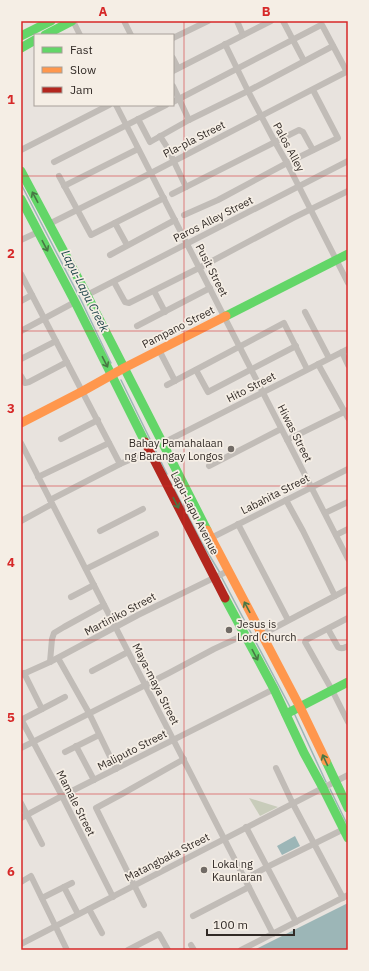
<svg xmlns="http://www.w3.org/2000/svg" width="369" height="971" font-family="'IBM Plex Sans',sans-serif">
<rect width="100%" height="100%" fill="#e8e3de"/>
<!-- green -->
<polygon fill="#c8ccba" points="249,798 278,807 260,816"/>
<!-- water -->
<g fill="#9cb6b7">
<polygon points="295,836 300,846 282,855 277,846"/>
<polygon points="348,903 348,950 254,950"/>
</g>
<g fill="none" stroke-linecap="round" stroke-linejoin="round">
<!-- stream -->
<g stroke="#9cb6b7" stroke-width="1.5">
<polyline points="21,184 81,300 111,363"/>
<polyline points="121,380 167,474"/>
<polyline points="170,481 202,543 220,573"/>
<polyline points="221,576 290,707"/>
<polyline points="294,713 326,782"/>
<polyline points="330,789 348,826"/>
</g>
<!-- street -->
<g stroke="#c1bcb7" stroke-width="6">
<polyline points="73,21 80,35"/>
<polyline points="124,21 131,35"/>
<polyline points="237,21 243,35"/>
<polyline points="283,21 304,61"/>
<polyline points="173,38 208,21"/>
<polyline points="225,44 248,91 275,142 287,163 348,283"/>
<polyline points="173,58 178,68"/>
<polyline points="173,71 271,21"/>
<polyline points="173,86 189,120"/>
<polyline points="173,102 321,25 322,25 347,72"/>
<polyline points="116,105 348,559"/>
<polyline points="138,119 150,142 189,120 248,91 333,46"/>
<polyline points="160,136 167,147 186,187"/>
<polyline points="21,150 109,105"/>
<polyline points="54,162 166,105"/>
<polyline points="59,176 91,235 164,198"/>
<polyline points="64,186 138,149"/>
<polyline points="172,194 299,130 303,132 309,143 313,150"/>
<polyline points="184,215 218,200 287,163 338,138 313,90"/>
<polyline points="115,223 127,245"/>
<polyline points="49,224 151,173 348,71"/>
<polyline points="21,240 38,232"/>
<polyline points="110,255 175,220"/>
<polyline points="21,274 120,464"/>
<polyline points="114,282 125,302 129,303 199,268 293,218 348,191"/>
<polyline points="154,291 165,312"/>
<polyline points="87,295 348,161"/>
<polyline points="21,301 32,295"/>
<polyline points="305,312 329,358"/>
<polyline points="137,326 210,288"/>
<polyline points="21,331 75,302"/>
<polyline points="159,350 175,381"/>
<polyline points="342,352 348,365"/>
<polyline points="21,359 56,341"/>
<polyline points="318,364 348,418"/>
<polyline points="196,370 208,392 296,346"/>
<polyline points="21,376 25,383 29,382 67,362"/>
<polyline points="167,385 284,323 307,369"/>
<polyline points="61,439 98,420"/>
<polyline points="287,440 348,410"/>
<polyline points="21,443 273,934"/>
<polyline points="163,443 348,349"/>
<polyline points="209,466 281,429"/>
<polyline points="38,477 109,443"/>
<polyline points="50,500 120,464 150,451"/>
<polyline points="286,500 303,531 335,596"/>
<polyline points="325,513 348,502"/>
<polyline points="21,521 52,504"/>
<polyline points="238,524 288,620"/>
<polyline points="100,531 143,509"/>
<polyline points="336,535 348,529"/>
<polyline points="211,538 348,469"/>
<polyline points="86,569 156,534"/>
<polyline points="71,597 94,585"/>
<polyline points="348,618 306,640 305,642 332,690 348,722"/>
<path d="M 328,629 L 338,647 C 342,650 345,647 348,646"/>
<polyline points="261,635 348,589"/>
<polyline points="58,658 89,713 116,769"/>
<polyline points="50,662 52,639 54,633 64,627 104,605"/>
<polyline points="92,671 128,652"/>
<polyline points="24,673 42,709"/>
<polyline points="21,675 50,662 138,615 228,571"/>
<polyline points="21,719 62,796 113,897"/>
<polyline points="21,720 65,697"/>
<polyline points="76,746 94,780"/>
<polyline points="21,748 169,673 214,649 244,635"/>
<polyline points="65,752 99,735"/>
<polyline points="276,768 293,804 343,898"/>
<polyline points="21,803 42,844"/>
<polyline points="21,818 62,796 274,689"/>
<polyline points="246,827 296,922"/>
<polyline points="245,879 267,867 344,829"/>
<polyline points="21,882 31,876 67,950"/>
<polyline points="64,887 78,914"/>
<polyline points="42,898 72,883"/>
<polyline points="144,905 96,808 122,794 184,759"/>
<polyline points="89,909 102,933"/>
<polyline points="193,916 249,887"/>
<polyline points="21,944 348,775"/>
<polyline points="191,945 194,950"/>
<polyline points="128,950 159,934 168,950"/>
<polyline points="241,950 348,895"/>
</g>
<!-- fast -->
<g stroke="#63d668" stroke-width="9">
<polyline points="45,35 72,21"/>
<polyline points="21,36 51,21"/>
<polyline points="21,48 35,40"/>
<polyline points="21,171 87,295 207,530"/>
<polyline points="21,199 75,302 145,442"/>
<polyline points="226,316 348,254"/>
<polyline points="225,598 274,689 304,753 323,788 348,838"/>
<polyline points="286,714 348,682"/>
<polyline points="326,761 348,808"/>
</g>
<!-- slow -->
<g stroke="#ff974d" stroke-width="9">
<polyline points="21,423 83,391 124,368 226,316"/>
<polyline points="207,530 300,707 326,761"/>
</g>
<!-- jam -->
<polyline stroke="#b3261e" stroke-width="9" points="145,442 225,598"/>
</g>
<!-- one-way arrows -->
<defs><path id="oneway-shaft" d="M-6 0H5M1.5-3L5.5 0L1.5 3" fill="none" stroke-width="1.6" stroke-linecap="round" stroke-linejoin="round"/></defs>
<g stroke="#487744">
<use href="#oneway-shaft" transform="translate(35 197) rotate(-118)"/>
<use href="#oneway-shaft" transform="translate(45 246) rotate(62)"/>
<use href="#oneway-shaft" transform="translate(105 362) rotate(63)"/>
<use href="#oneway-shaft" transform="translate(176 503) rotate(63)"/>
<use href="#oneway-shaft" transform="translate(247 607) rotate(-118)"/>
<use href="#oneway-shaft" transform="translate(255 655) rotate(62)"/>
<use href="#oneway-shaft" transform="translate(325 760) rotate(-115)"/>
</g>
<!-- grid -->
<path fill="none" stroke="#d62828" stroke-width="1" stroke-opacity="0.55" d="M 184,21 L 184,950M 21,176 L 348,176M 21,331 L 348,331M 21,486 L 348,486M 21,640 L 348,640M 21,794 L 348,794"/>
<!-- markers -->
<g fill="#716b66" stroke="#f5eee5" stroke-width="1.5">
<circle cx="231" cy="449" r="4"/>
<circle cx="229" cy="630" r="4"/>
<circle cx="204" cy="870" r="4"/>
</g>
<g text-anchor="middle" stroke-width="3.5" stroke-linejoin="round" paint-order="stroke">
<!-- street labels -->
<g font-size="11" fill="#312a26" stroke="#f5eee5">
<text transform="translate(194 139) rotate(-27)" y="4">Pla-pla Street</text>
<text transform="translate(289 147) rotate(62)" y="4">Palos Alley</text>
<text transform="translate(213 219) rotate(-27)" y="4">Paros Alley Street</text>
<text transform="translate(212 270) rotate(63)" y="4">Pusit Street</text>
<text transform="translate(178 327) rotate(-27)" y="4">Pampano Street</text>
<text transform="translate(251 387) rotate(-27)" y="4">Hito Street</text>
<text transform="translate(295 433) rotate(63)" y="4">Hiwas Street</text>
<text transform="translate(275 494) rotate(-27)" y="4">Labahita Street</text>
<text transform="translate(195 513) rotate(63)" y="4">Lapu-Lapu Avenue</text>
<text transform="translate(120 614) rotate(-28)" y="4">Martiniko Street</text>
<text transform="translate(156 684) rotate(63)" y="4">Maya-maya Street</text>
<text transform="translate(132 750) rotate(-27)" y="4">Maliputo Street</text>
<text transform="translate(76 803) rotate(63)" y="4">Mamale Street</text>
<text transform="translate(167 857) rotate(-27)" y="4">Matangbaka Street</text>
</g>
<!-- poi labels -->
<g font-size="11" fill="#312a26" stroke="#f5eee5" text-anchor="start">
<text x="223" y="447" text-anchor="end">Bahay Pamahalaan<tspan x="223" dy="13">ng Barangay Longos</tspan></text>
<text x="237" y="628">Jesus is<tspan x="237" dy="13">Lord Church</tspan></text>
<text x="212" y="868">Lokal ng<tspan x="212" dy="13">Kaunlaran</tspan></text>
</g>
<!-- water labels -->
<g font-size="12" font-style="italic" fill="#22474c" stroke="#f5eee5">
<text transform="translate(85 291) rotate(63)" y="4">Lapu-Lapu Creek</text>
</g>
</g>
<!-- border -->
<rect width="369" height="971" fill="none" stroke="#f5eee5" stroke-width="44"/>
<!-- legend -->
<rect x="34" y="34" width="140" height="72" fill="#f5eee5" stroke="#a7a099"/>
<rect x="42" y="47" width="20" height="6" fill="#63d668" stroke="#a7a099"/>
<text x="70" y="54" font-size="12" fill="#312a26">Fast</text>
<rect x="42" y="67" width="20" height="6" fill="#ff974d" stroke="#a7a099"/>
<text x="70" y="74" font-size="12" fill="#312a26">Slow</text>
<rect x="42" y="87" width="20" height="6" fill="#b3261e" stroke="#a7a099"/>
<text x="70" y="94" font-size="12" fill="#312a26">Jam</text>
<!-- scale -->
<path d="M207 929v6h87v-6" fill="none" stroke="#312a26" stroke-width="2"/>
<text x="213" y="929" font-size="12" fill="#312a26" stroke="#f5eee5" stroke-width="3" paint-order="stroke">100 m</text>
<rect x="22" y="22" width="325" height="927" fill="none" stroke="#d62828" stroke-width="1.5"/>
<g font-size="13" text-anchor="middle" font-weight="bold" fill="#d62828">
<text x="103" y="16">A</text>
<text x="266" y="16">B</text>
<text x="11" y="104">1</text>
<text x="11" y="258">2</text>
<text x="11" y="413">3</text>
<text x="11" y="567">4</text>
<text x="11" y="722">5</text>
<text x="11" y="876">6</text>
</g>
</svg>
